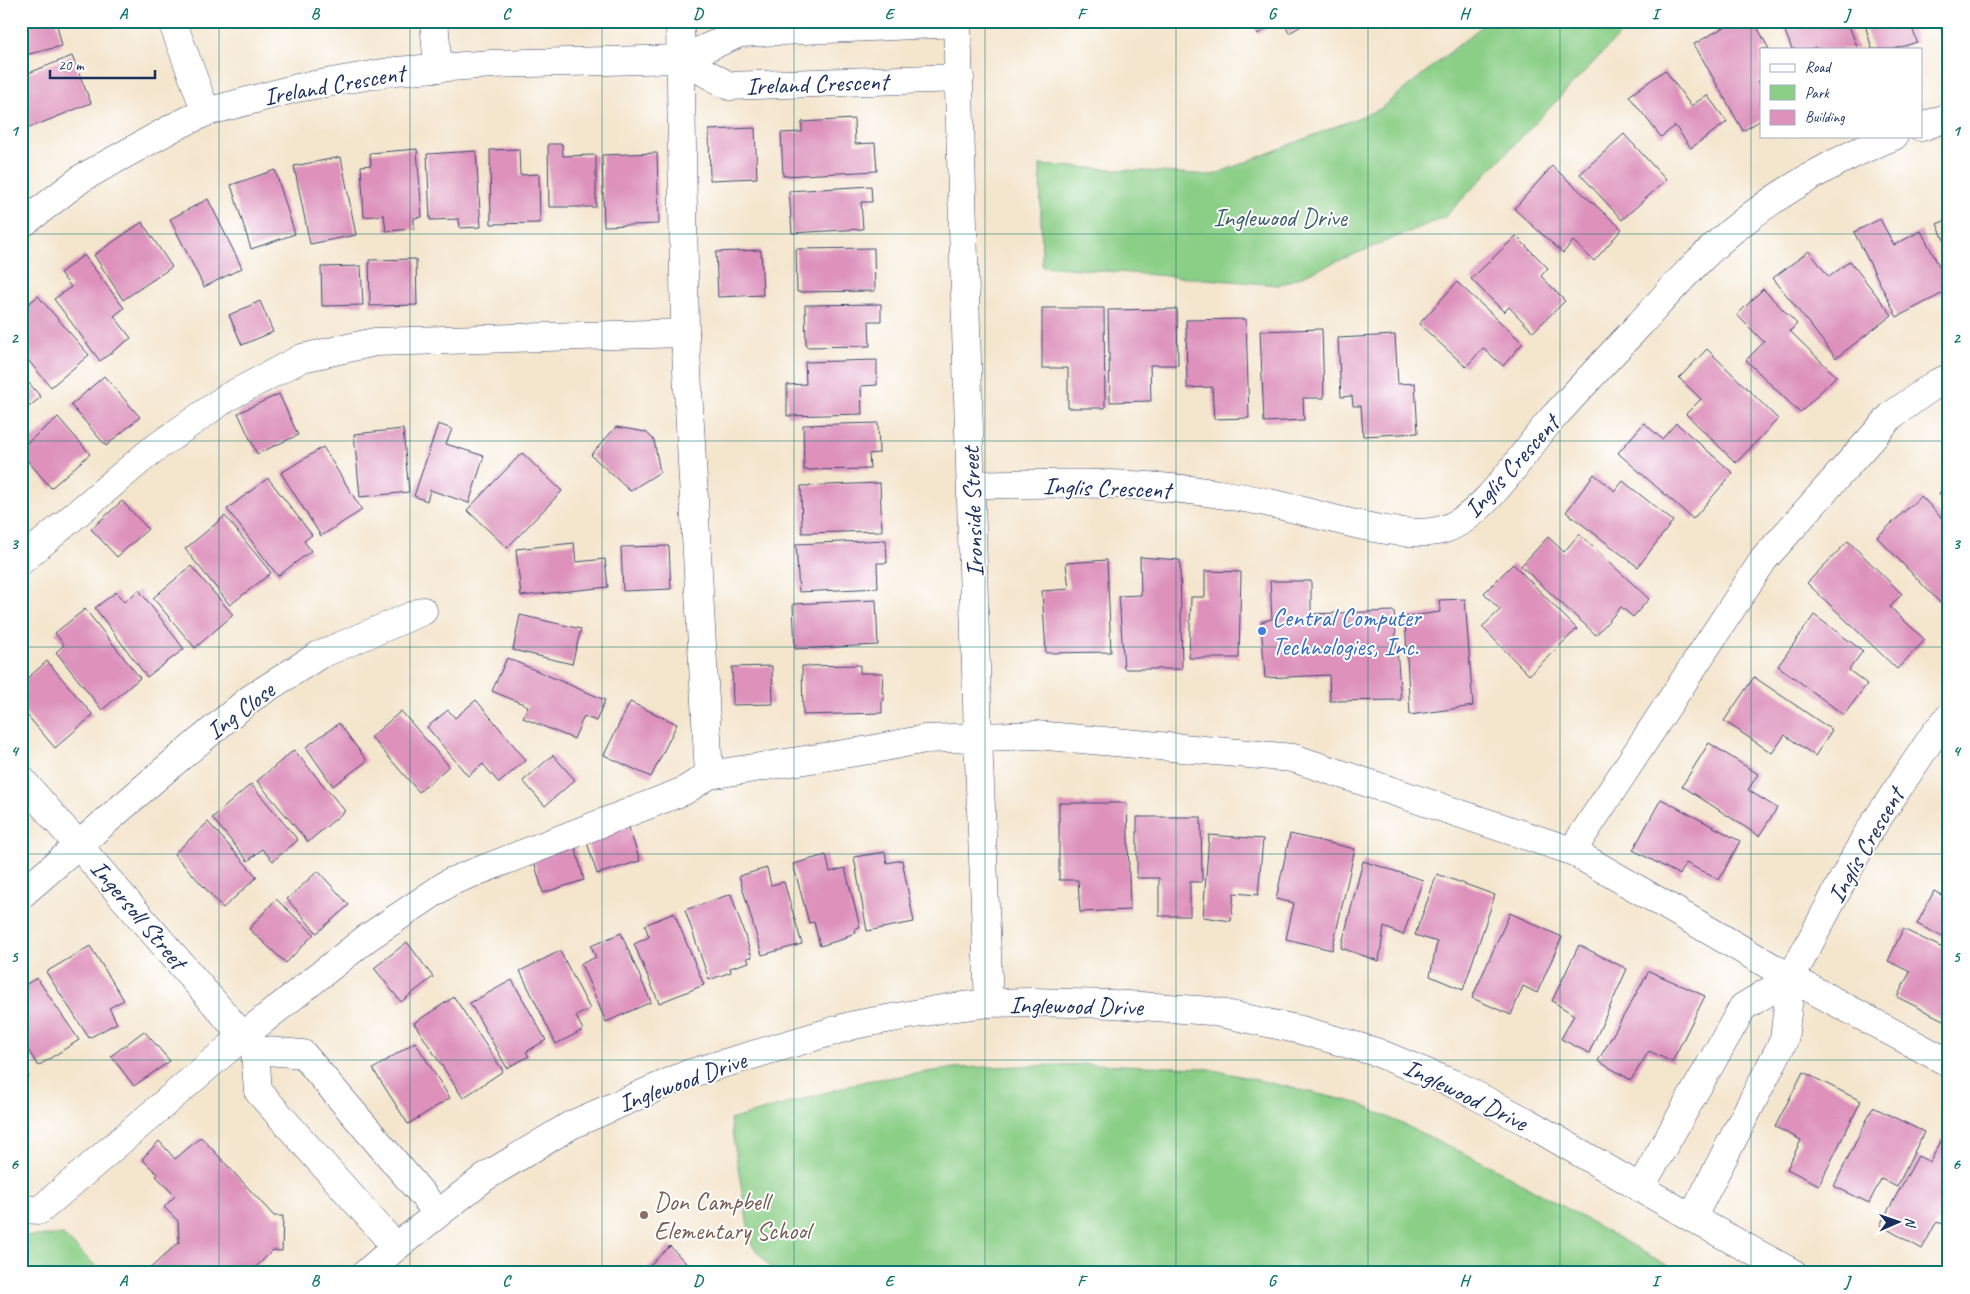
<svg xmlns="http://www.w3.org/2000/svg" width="1970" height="1294" viewBox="0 0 1970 1294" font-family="Caveat,sans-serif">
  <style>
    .green { fill: #8bcf87; stroke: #537f72 }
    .building { fill: #dd91bb }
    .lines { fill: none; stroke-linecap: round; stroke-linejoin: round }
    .minor-casing { stroke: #3c4a6f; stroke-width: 29 }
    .minor { stroke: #fff; stroke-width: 28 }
    .grid { fill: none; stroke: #0f766e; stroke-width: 1; stroke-opacity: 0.55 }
    .shop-dot { fill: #3f7fe0; stroke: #fff; stroke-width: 2 }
    .education-dot { fill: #8d6e63; stroke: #fff; stroke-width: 2 }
    .labels { text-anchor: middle; stroke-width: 4; stroke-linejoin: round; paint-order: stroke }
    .street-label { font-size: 25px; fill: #1b2f5e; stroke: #fff }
    .park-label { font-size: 25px; fill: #3d5f6a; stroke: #fff }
    .shop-label { font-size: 25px; fill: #366cbe; stroke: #fff; text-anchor: start }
    .education-label { font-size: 25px; fill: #785e54; stroke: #fff; text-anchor: start }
    .neatline { fill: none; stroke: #0f766e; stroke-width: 2 }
    .grid-label { font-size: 16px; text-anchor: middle; font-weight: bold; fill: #0f766e }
  </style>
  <rect width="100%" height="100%" fill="#fff"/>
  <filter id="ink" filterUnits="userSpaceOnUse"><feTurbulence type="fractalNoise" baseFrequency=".02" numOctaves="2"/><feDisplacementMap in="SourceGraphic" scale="10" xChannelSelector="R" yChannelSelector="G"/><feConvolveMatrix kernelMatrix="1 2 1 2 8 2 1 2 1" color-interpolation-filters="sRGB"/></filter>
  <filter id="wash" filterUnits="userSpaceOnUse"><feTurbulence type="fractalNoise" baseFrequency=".0096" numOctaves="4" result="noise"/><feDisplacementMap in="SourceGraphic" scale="20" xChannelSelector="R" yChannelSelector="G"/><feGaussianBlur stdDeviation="1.12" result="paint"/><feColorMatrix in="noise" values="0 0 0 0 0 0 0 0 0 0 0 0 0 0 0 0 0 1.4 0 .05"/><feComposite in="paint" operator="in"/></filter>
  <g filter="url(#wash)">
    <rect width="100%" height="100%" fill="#f4e5cd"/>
    <g class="green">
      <polygon points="1488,21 1633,21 1445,217 1280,285 1042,266 1040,165 1213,175 1380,109"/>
      <polygon points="1093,1064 1205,1068 1358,1103 1493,1167 1681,1273 775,1273 751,1244 730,1120 866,1081 954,1068"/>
      <polygon points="63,1235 103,1273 21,1273 21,1236"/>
    </g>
    <g id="blocks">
      <g class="building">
        <polygon points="21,21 56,21 62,46 21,56"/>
        <polygon points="1251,21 1279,21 1258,34"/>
        <polygon points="1283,21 1310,21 1289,33"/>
        <polygon points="1735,21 1754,21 1769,49 1761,49 1761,79 1758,81 1761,86 1761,120 1743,131 1694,44"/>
        <polygon points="1781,21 1847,21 1858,49 1816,49 1815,47 1811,49 1792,49"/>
        <polygon points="1864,21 1910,21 1917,42 1895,49 1872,49"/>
        <polygon points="1939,21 1949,21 1949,33 1943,35"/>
        <polygon points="72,56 91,103 29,128 21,109 21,76"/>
        <polygon points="1665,70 1691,106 1707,95 1727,122 1691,148 1675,126 1661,137 1629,96"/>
        <polygon points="854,119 855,144 875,143 877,171 783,176 781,133 802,132 802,122"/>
        <polygon points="755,128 757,178 710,180 709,130"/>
        <polygon points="1624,134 1666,180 1622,220 1580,174"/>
        <polygon points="548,144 562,144 563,156 596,155 596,207 549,207"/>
        <polygon points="417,149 422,217 414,218 414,229 386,231 384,215 364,217 361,166 371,165 370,153"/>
        <polygon points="519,149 520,175 539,174 540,223 491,224 490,150"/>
        <polygon points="476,151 481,227 460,228 459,219 430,220 427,154"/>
        <polygon points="657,153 659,224 604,226 602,155"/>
        <polygon points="341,157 356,235 310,244 294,166"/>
        <polygon points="1552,166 1622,229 1594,261 1573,241 1563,253 1514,209"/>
        <polygon points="275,170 295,234 251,249 231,185"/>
        <polygon points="871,186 872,202 861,202 863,229 792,233 789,191"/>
        <polygon points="208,199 242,268 204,287 170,219"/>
        <polygon points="1880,219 1894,245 1921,231 1949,285 1949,290 1897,317 1854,232"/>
        <polygon points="1949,219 1949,251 1937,224"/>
        <polygon points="142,222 172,267 123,300 94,255"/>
        <polygon points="1516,236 1548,268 1541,276 1565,301 1533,332 1509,307 1504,312 1471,279"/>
        <polygon points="874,248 875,291 797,292 796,249"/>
        <polygon points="761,250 763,295 718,297 716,252"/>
        <polygon points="1809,251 1829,277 1850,261 1892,315 1836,358 1773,278"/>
        <polygon points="84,255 124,308 114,316 131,338 100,361 54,299 71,287 60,273"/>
        <polygon points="416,259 417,305 370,306 369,260"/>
        <polygon points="361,266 363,305 322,306 321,267"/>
        <polygon points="1457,282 1523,343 1503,366 1483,348 1466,367 1419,324"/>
        <polygon points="1763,289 1797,324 1790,331 1836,376 1800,413 1746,360 1764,342 1737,315"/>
        <polygon points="38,296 89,355 51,387 21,352 21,310"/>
        <polygon points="260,301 273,332 242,345 229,315"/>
        <polygon points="881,304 881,321 869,321 870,346 806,347 805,305"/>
        <polygon points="1042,308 1104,308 1105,408 1068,408 1068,368 1042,368"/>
        <polygon points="1177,309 1178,365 1150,365 1151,401 1110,402 1108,310"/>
        <polygon points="1246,319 1249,418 1214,419 1212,387 1187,388 1186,320"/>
        <polygon points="1322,329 1324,398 1303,398 1304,420 1264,422 1260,331"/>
        <polygon points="1395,335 1398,384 1415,383 1418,433 1363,436 1361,406 1353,406 1352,396 1341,397 1338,338"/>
        <polygon points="1707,349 1778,419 1736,463 1686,414 1701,399 1679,378"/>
        <polygon points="877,360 877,385 861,386 862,414 787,416 787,385 806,384 805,362"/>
        <polygon points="21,374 41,397 21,413"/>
        <polygon points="104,376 140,417 106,446 71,405"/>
        <polygon points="279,394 298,435 257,454 238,413"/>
        <polygon points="58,417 90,454 51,488 21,453 21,448"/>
        <polygon points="878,423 879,453 869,454 870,469 804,470 803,425"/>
        <polygon points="1644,423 1662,439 1676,423 1733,473 1693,519 1618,453"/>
        <polygon points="438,424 452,429 446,444 484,456 469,503 430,490 427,501 414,496"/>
        <polygon points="616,427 646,432 654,440 660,472 630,491 591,455"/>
        <polygon points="403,429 409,492 360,497 354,434"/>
        <polygon points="323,447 362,510 321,536 281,473"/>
        <polygon points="522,453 562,491 507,548 467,510"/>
        <polygon points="1594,474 1615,491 1623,481 1673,521 1638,567 1566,512"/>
        <polygon points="268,478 312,535 304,541 311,551 278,576 227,509"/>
        <polygon points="880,483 882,531 802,533 801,486"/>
        <polygon points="1949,486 1949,505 1939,493"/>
        <polygon points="1921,496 1949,526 1949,605 1945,608 1877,537"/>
        <polygon points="122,501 148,529 117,557 91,529"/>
        <polygon points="225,516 271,573 230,605 185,549"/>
        <polygon points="1579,534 1649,599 1633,617 1621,607 1596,635 1521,566 1548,537 1564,552"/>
        <polygon points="886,540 887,563 877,563 878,588 799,592 796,544"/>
        <polygon points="1848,541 1902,594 1890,607 1925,640 1897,669 1807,583"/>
        <polygon points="574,543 576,562 605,559 608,587 521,596 516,549"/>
        <polygon points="669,546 671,589 623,591 621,547"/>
        <polygon points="1140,557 1180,560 1182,669 1124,669 1119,596 1141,595"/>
        <polygon points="1107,560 1111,652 1046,653 1042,591 1069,589 1066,563"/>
        <polygon points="1513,564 1577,629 1529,675 1482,627 1500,610 1484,593"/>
        <polygon points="191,566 233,615 195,648 153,598"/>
        <polygon points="1205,571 1241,572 1239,658 1189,658 1191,597 1205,597"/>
        <polygon points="1270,581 1311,581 1311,614 1394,611 1401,700 1330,701 1329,675 1265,678 1261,622 1272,619"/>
        <polygon points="139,590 184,649 147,677 95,608 116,592 124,602"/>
        <polygon points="1465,599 1473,706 1410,715 1405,617 1440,612 1439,600"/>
        <polygon points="876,600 878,645 795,649 793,604"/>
        <polygon points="85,609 140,678 102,710 56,652 64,645 55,633"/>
        <polygon points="520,615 581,629 572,664 513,650"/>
        <polygon points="1814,615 1863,651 1849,670 1867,684 1844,715 1778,666"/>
        <polygon points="507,658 605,700 596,721 584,716 574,739 523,718 528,706 492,691"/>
        <polygon points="47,661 93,715 55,748 21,708 21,684"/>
        <polygon points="860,665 860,673 883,673 882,693 884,693 884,700 882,700 882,713 803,715 802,666"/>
        <polygon points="772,666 773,704 733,705 732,667"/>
        <polygon points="1754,677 1832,730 1815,756 1785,735 1772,753 1724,721"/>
        <polygon points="476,700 526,760 499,783 483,764 468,776 427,727 448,710 455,718"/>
        <polygon points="630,702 677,724 651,777 604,755"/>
        <polygon points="401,711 449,766 419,792 371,737"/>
        <polygon points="339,723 367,761 333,786 306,747"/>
        <polygon points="1709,743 1758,774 1748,790 1777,808 1759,836 1682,786"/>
        <polygon points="294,750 345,811 308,842 257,781"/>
        <polygon points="553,755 575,780 545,806 523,781"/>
        <polygon points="251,784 298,840 273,861 262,849 248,861 212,818"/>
        <polygon points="1661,799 1740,841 1719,880 1686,863 1680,875 1633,850"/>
        <polygon points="1059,803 1127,803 1130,910 1080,912 1078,880 1059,880"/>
        <polygon points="1137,817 1201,817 1202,882 1190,882 1190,916 1159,916 1159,878 1137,878"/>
        <polygon points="626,819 640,861 597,874 584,833"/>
        <polygon points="208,822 257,877 223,908 174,854"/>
        <polygon points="1290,834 1355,849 1332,950 1286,939 1294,903 1276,899"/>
        <polygon points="1209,835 1263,839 1258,895 1234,893 1231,921 1203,917"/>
        <polygon points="573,839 584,880 543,893 532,854"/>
        <polygon points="885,852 887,863 902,860 914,922 867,931 854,857"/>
        <polygon points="826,855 830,872 845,868 860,927 855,928 856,933 846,936 847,938 820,946 814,922 809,923 793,864"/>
        <polygon points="1363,861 1423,880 1403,935 1384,927 1379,961 1341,948"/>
        <polygon points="767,868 771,885 784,882 802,944 762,955 739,876"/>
        <polygon points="318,871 349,905 317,933 287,899"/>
        <polygon points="1437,874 1495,895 1463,990 1430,976 1437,942 1415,935"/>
        <polygon points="1934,891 1949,899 1949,940 1917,924"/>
        <polygon points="731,894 752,957 747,958 749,962 730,968 731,972 709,980 685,910"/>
        <polygon points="276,899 314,934 286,963 249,929"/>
        <polygon points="674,913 704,985 659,1003 634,944 649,937 645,925"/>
        <polygon points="1510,913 1562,937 1537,993 1523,986 1511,1015 1472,998"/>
        <polygon points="1903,929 1949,951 1949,1023 1897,997 1910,972 1888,961"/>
        <polygon points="621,933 651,1002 606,1022 581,964 596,957 591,946"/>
        <polygon points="407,942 433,977 401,1002 374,968"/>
        <polygon points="1579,945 1627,969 1589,1053 1561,1039 1574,1015 1552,1001"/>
        <polygon points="90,946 124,1000 109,1008 117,1023 89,1038 46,972"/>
        <polygon points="560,951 590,1009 576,1016 583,1030 556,1044 520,971"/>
        <polygon points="1649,971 1705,996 1672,1062 1649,1051 1631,1080 1598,1061"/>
        <polygon points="37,978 79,1040 38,1066 21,1039 21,987"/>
        <polygon points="512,980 546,1040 526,1052 529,1056 507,1068 470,1003"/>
        <polygon points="454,997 503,1071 463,1098 414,1023"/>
        <polygon points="144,1031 170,1061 134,1086 111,1056"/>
        <polygon points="415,1042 450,1098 408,1124 373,1069"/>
        <polygon points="21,1061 29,1077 21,1081"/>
        <polygon points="1803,1072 1861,1101 1819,1185 1787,1169 1801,1140 1775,1127"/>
        <polygon points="1873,1107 1924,1132 1897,1187 1881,1179 1869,1203 1834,1186"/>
        <polygon points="201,1137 274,1216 283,1216 282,1251 273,1250 250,1273 145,1273 179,1242 178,1221 164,1207 175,1196 156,1176 158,1175 142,1159 159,1141 175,1159"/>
        <polygon points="1942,1139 1949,1142 1949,1227 1937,1221 1922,1249 1880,1225 1918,1156 1930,1162"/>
        <polygon points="670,1246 695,1273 642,1273"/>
      </g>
    </g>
  </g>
  <g filter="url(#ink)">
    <use href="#blocks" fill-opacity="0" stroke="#3c4a6f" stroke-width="1"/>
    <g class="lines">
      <g class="minor-casing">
        <g id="minor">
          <polyline points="172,21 206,112"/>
          <polyline points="434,21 438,68"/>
          <polyline points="680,21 685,333 709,775"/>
          <polyline points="957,21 978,737 989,1003"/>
          <polyline points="681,59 729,86 960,78"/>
          <polyline points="1921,127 1949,117"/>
          <polyline points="21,225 82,178 174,127 206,112 297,88 395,71 492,64 681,59 740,33 958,23"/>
          <path d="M 971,485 C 1047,483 1123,481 1199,491 C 1224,495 1250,498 1274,504 C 1318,513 1403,543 1445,529 C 1486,515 1522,453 1550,421 C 1579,389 1609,357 1639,325 C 1672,289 1704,252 1743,222 C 1789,186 1840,158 1894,136"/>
          <polyline points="21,561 151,451 226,398 302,358 375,342 685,333"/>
          <polyline points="21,779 255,1050 258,1091 396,1247"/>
          <polyline points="1572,851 1791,978 1949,1063"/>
          <polyline points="21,895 166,769 250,699 319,655 423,611"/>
          <polyline points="255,1050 303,1054 438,1213"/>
          <polyline points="1640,1188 1743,1007 1791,978"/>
          <polyline points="21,1209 40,1210 243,1036 367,938 450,882 684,791 709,775 869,750 925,739 1036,735 1293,758 1572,851 1764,559 1892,415 1937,383 1949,378"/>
          <polyline points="1692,1218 1784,1040 1791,978 1866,836 1935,733 1949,717"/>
          <polyline points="366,1273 396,1247 485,1177 571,1125 688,1074 854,1025 947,1008 989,1003 1031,1002 1113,1004 1211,1011 1301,1030 1376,1052 1456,1085 1527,1122 1692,1218 1793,1273"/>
        </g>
      </g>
      <use href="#minor" class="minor"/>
    </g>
  </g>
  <path class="grid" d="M 219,21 L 219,1273M 410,21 L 410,1273M 602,21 L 602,1273M 794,21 L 794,1273M 985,21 L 985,1273M 1176,21 L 1176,1273M 1368,21 L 1368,1273M 1560,21 L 1560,1273M 1751,21 L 1751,1273M 21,234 L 1949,234M 21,441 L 1949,441M 21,647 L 1949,647M 21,854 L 1949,854M 21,1060 L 1949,1060"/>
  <circle class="shop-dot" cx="1262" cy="631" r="5"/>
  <circle class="education-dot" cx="644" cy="1215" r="5"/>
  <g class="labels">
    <g class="street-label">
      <text transform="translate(817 83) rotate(-2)" y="9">Ireland Crescent</text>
      <text transform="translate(334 84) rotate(-10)" y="9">Ireland Crescent</text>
      <text transform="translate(1511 466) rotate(-48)" y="9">Inglis Crescent</text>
      <text transform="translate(1107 487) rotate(2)" y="9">Inglis Crescent</text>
      <text transform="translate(972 512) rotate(-92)" y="9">Ironside Street</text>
      <text transform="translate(240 710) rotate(-37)" y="9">Ing Close</text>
      <text transform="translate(1865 845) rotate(-60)" y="9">Inglis Crescent</text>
      <text transform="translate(139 914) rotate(50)" y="9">Ingersoll Street</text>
      <text transform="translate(1076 1005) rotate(1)" y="9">Inglewood Drive</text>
      <text transform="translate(682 1081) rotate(-20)" y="9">Inglewood Drive</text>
      <text transform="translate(1466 1094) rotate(26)" y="9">Inglewood Drive</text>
    </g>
    <g class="park-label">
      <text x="1280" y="226">Inglewood Drive</text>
    </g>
    <g class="shop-label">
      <text x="1272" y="626">Central Computer<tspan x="1272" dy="29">Technologies, Inc.</tspan></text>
    </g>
    <g class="education-label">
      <text x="654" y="1210">Don Campbell<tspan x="654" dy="29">Elementary School</tspan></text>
    </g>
  </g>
  <rect width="1970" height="1294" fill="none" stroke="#fff" stroke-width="55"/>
  <rect x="1760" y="48" width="162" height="90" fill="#ffffff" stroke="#a4acbf"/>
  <rect x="1770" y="64" width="25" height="8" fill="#ffffff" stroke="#a4acbf"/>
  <text x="1805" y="72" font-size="15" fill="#1b2f5e">Road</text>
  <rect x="1770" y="85" width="25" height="15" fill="#8bcf87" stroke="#a4acbf"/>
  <text x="1805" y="98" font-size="15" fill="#1b2f5e">Park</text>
  <rect x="1770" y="110" width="25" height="15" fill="#dd91bb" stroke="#a4acbf"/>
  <text x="1805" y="122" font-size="15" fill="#1b2f5e">Building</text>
  <g transform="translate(1898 1222) rotate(88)" stroke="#ffffff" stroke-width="4" paint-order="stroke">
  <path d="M0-4L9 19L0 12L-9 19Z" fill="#1b2f5e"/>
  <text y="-8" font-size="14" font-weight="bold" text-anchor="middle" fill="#1b2f5e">N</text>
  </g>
  <path d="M50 70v8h105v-8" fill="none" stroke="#1b2f5e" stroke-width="2.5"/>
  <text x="58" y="70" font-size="15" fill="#1b2f5e" stroke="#ffffff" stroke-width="4" paint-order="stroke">20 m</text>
  <rect x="28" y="28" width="1914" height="1238" class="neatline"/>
  <g class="grid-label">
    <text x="123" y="19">A</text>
    <text x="315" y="19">B</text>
    <text x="506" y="19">C</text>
    <text x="698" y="19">D</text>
    <text x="889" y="19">E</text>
    <text x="1081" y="19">F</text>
    <text x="1272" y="19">G</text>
    <text x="1464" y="19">H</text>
    <text x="1655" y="19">I</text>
    <text x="1847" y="19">J</text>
    <text x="14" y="136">1</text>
    <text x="1956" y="136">1</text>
    <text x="14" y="343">2</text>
    <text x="1956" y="343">2</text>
    <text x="14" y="549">3</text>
    <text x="1956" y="549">3</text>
    <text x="14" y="756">4</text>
    <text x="1956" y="756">4</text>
    <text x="14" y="962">5</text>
    <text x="1956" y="962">5</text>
    <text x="14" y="1169">6</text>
    <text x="1956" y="1169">6</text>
    <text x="123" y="1286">A</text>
    <text x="315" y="1286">B</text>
    <text x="506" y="1286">C</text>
    <text x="698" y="1286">D</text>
    <text x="889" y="1286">E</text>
    <text x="1081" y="1286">F</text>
    <text x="1272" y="1286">G</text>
    <text x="1464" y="1286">H</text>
    <text x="1655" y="1286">I</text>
    <text x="1847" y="1286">J</text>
  </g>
</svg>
